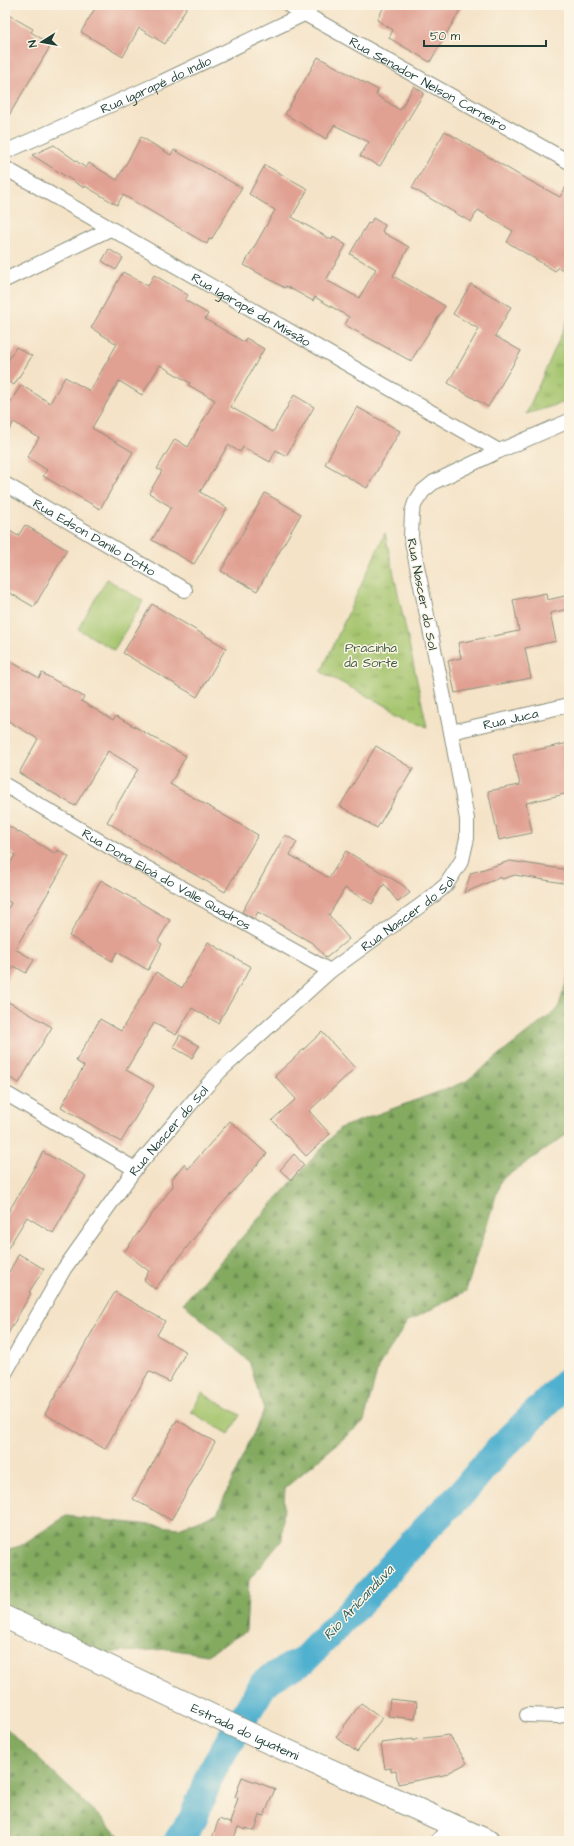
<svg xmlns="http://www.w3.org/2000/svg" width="574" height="1846" viewBox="0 0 574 1846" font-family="'Architects Daughter',sans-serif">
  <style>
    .grass { fill: #a5c56e; stroke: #628151 }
    .forest { fill: url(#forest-firs); stroke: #52744a }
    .park { fill: url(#park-tufts); stroke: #628151 }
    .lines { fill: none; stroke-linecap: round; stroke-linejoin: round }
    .river { stroke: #50b0cf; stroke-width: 29 }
    .building { fill: #e0a092 }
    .street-casing { stroke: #8a907e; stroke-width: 16 }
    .primary-casing { stroke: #8a907e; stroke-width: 24 }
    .street { stroke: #fff; stroke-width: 14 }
    .primary { stroke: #fff; stroke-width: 22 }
    .labels { text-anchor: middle; stroke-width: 3; stroke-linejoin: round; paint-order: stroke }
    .street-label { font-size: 13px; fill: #1f3d34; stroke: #fcf5e5 }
    .park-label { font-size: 13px; fill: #405f42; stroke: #fcf5e5 }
    .water-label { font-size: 14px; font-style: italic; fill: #2e6062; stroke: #fcf5e5 }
  </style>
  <defs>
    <pattern id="forest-firs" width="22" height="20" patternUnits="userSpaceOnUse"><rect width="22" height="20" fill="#84aa61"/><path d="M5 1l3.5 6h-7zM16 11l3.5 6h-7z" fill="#6b8c51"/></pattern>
    <pattern id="park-tufts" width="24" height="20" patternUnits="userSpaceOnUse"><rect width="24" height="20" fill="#a5c56e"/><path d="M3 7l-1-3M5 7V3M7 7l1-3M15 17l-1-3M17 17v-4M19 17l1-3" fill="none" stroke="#86a15b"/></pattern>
  </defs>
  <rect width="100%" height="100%" fill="#fcf5e5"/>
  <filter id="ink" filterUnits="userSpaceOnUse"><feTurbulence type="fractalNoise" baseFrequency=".025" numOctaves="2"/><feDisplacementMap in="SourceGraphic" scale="8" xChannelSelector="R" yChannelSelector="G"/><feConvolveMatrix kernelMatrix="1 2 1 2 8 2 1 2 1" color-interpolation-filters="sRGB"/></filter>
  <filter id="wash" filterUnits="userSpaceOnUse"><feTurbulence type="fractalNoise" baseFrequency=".012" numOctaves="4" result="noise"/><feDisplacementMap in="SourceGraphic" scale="16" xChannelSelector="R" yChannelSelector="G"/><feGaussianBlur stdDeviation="0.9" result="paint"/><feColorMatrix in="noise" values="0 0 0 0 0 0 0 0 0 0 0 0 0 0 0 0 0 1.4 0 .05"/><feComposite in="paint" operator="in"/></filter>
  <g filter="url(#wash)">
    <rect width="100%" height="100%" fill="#f4e3c7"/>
    <g class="grass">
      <polygon points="107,579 143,601 114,650 78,629"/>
      <polygon points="202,1393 240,1415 229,1434 191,1412"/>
    </g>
    <g class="forest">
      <polygon points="569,973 569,1133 501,1180 466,1291 407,1322 378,1368 364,1421 285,1488 282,1540 249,1580 246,1631 207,1655 169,1649 104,1653 5,1608 5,1550 20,1546 66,1516 179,1528 217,1513 264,1410 249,1361 183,1303 340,1128 465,1082 558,1009"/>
      <polygon points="5,1727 125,1841 5,1841"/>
    </g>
    <g class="park">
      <polygon points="569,317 569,401 526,414"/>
      <polygon points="385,533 427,727 321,672"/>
    </g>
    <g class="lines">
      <polyline class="river" points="178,1841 193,1819 211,1772 263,1685 271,1678 305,1659 363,1599 427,1527 461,1494 493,1456 569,1380"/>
    </g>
    <g id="blocks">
      <g class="building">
        <polygon points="97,5 188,5 165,44 139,28 123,57 81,32"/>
        <polygon points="385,5 463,5 430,62 389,38 393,30 377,20"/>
        <polygon points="5,13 33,29 31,32 51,45 5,122"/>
        <polygon points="318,57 378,90 376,95 400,110 414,86 424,93 380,166 360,156 369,142 334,125 326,139 285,114"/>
        <polygon points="445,131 519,175 560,197 569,182 569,273 558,267 555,271 507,242 513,231 478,210 471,222 412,188"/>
        <polygon points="141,137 171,155 174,150 242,188 211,240 209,239 207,244 123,195 117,205 85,186 84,188 32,155 54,145 86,168 89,163 117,180"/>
        <polygon points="265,165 308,189 292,217 332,240 333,237 346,245 326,280 359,298 376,269 350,254 368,223 370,224 373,218 385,225 382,231 384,233 409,247 393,276 445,306 411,361 345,325 349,317 315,297 313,301 286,286 285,288 244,265 275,210 249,194"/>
        <polygon points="109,249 123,258 116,270 102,261"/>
        <polygon points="123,272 148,286 154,275 188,295 185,300 208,314 205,319 244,342 246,338 264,349 231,407 273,432 294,395 314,407 286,456 276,450 270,462 243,447 240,452 228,445 200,492 227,508 194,564 152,540 171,507 149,493 162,471 157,469 175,439 188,447 215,400 188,385 190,383 160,365 142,395 119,381 92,428 133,452 100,509 43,476 47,470 27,457 39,438 14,422 5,437 5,411 21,385 50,403 65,377 90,391 117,344 91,328"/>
        <polygon points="471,284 511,307 495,336 521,351 488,407 448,383 479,329 453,314"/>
        <polygon points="16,347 32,356 14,385 5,380 5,366"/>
        <polygon points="357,407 400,431 367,488 325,464"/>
        <polygon points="265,493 301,514 257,591 221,571"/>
        <polygon points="25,525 67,550 34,607 5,590 5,528 18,536"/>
        <polygon points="546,593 547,600 569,595 569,609 550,613 556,641 525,648 531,678 455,693 448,661 461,658 458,643 519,631 513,600"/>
        <polygon points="152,604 226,648 197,697 123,653"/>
        <polygon points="10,661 39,678 42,673 84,697 81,701 113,720 116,716 186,756 170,784 258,835 225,892 121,832 122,831 107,822 138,769 108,751 75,806 19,773 38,739 5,719 5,670"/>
        <polygon points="569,743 569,793 526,803 532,833 499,840 488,791 520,785 513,755"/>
        <polygon points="376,746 413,769 377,828 340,806"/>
        <polygon points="5,824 56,854 58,850 69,857 15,949 34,960 26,973 14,966 5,982 5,914 11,903 5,899 5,872 15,855 5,849"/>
        <polygon points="285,835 297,842 290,855 329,878 346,851 404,886 410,893 398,902 384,884 372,904 345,888 329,915 349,939 326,958 314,944 258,912 254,919 242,912"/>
        <polygon points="510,861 569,870 569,884 515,875 502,879 501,877 464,893 471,873"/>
        <polygon points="101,880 170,920 158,941 162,944 148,970 117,952 112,961 69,936"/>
        <polygon points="208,942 251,967 218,1023 192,1008 176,1035 154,1023 126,1070 154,1086 121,1142 61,1107 84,1066 76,1061 100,1019 121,1031 156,972 182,988"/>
        <polygon points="5,1000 52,1027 19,1083 5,1075"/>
        <polygon points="322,1032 355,1068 309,1111 330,1134 306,1156 272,1120 296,1099 275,1076"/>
        <polygon points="180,1035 199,1046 192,1058 173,1047"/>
        <polygon points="230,1121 267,1154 211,1216 155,1289 144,1280 149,1271 124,1252 173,1186 172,1179 184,1164 188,1169"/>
        <polygon points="43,1152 86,1176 53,1233 27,1217 5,1253 5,1218"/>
        <polygon points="294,1154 304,1165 291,1180 280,1170"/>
        <polygon points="19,1254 44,1269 29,1292 31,1293 5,1339 5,1271 9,1272"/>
        <polygon points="115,1292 165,1321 157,1335 186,1352 169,1382 149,1371 105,1449 45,1414"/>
        <polygon points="177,1420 215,1442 171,1520 133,1499"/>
        <polygon points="390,1699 417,1702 415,1719 388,1716"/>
        <polygon points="361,1703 382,1718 357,1752 336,1737"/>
        <polygon points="449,1735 467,1763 444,1775 398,1784 396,1771 391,1772 391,1768 385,1769 381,1743 413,1739 413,1741 417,1739"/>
        <polygon points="242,1777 275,1789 264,1816 260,1815 255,1831 246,1828 246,1830 238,1827 233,1841 211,1841 219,1819 232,1824 230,1823 238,1798 235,1797"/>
      </g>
    </g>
  </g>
  <g filter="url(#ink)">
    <use href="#blocks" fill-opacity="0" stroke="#8a907e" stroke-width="1"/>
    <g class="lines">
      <g class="street-casing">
        <g id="street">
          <path id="s1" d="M 289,5 L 569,162"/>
          <path id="s2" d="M 5,152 L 162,82 L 304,14"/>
          <path id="s3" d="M 5,168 L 499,451"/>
          <polyline points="5,280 110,229"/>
          <path id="s4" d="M 5,484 L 185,590"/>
          <path id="s5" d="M 451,732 L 569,705"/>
          <path id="s6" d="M 5,785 L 113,849 L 330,971"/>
          <polyline points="5,1093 135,1169"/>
          <path id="s7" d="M 5,1373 L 64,1269 L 135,1169 L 195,1099 L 220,1071 L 330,971 L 428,900 L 446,885 L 462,860 L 467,838 L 467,819 L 451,732 L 411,537 L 412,512 L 415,503 L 423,491 L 434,482 L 499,451 L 569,421"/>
          <polyline points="527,1715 557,1716 569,1714"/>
          <polyline points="437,1841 455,1826"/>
        </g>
      </g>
      <g class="primary-casing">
        <g id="primary">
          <path id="s8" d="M 5,1617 L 259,1738 L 488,1841"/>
        </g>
      </g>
      <use href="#street" class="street"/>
      <use href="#primary" class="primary"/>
    </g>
  </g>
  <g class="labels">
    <g class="street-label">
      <text dy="5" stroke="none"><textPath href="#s1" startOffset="160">Rua Senador Nelson Carneiro</textPath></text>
      <text dy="5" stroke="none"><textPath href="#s2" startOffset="165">Rua Igarapé do Indio</textPath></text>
      <text dy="5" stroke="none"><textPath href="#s3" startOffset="284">Rua Igarapé da Missão</textPath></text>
      <text dy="5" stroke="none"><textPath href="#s4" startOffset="104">Rua Edson Danilo Dotto</textPath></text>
      <text transform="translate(423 594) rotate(79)" y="5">Rua Nascer do Sol</text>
      <text dy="5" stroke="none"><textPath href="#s5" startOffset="61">Rua Juca</textPath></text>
      <text dy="5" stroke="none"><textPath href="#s6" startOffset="187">Rua Dona Eloá do Valle Quadros</textPath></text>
      <text dy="5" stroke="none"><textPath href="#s7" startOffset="617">Rua Nascer do Sol</textPath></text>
      <text dy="5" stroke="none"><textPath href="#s7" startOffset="293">Rua Nascer do Sol</textPath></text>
      <text dy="5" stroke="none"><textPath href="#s8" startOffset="266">Estrada do Iguatemi</textPath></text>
    </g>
    <g class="park-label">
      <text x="371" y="652">Pracinha<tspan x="371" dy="15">da Sorte</tspan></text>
    </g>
    <g class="water-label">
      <text transform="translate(358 1602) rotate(-47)" y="5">Rio Aricanduva</text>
    </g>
  </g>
  <rect width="574" height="1846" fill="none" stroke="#fcf5e5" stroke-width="20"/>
  <g transform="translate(42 42) rotate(259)" stroke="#fcf5e5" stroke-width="3" paint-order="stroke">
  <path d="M0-3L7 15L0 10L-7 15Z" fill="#1f3d34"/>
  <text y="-6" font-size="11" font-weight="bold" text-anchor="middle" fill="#1f3d34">N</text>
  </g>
  <path d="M424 40v6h122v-6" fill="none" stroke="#1f3d34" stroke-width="2"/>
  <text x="430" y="40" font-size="12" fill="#1f3d34" stroke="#fcf5e5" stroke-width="3" paint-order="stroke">50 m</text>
</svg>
